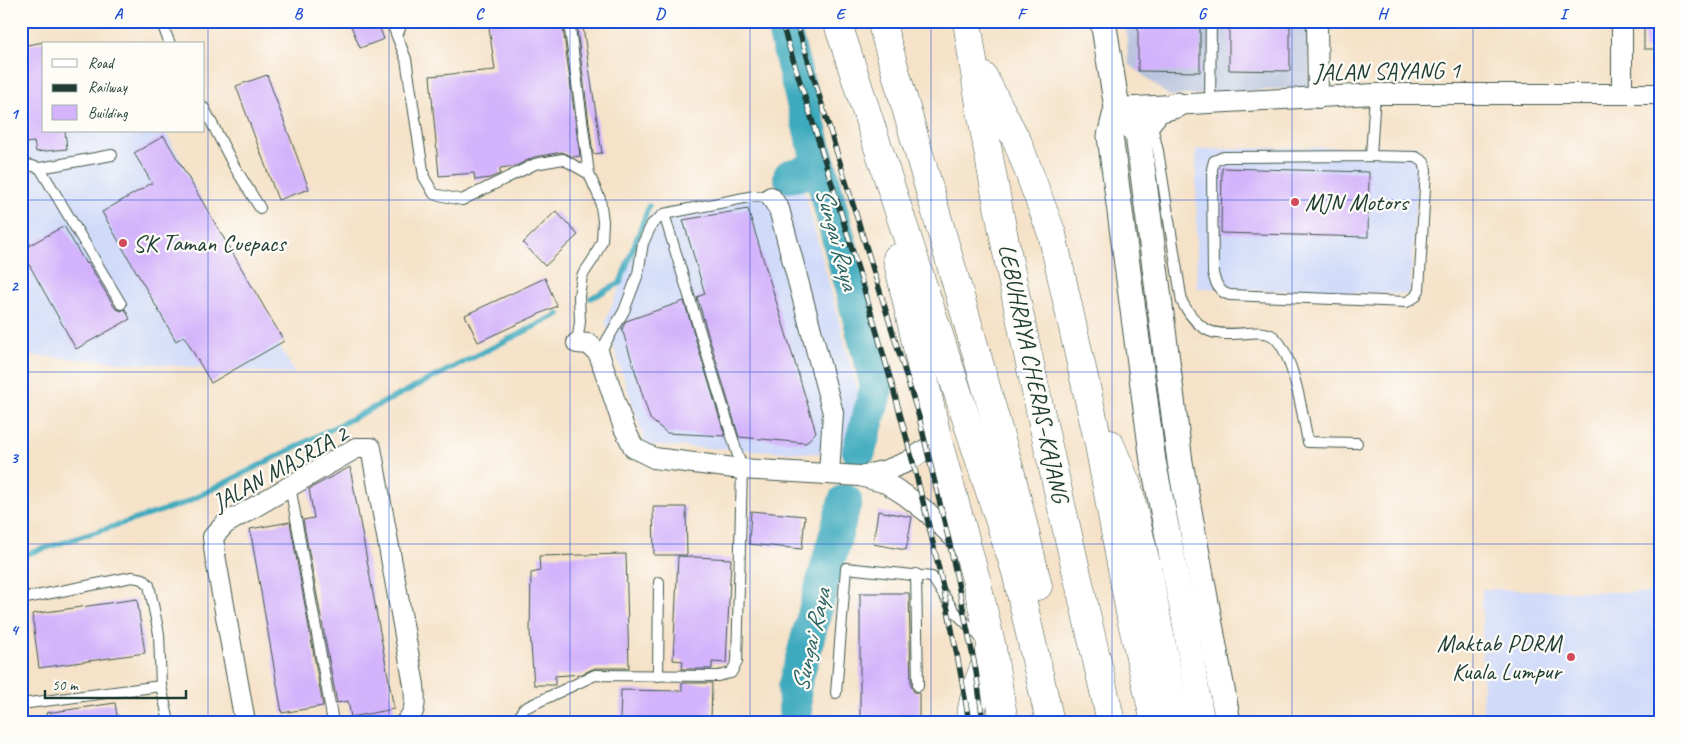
<svg xmlns="http://www.w3.org/2000/svg" width="1681" height="743" viewBox="0 0 1681 743" font-family="Caveat,sans-serif">
  <style>
    .built { fill: #d0daf9 }
    .industrial { fill: #bac4de }
    .lines { fill: none; stroke-linecap: round; stroke-linejoin: round }
    .stream { stroke: #3eaabe; stroke-width: 5.5 }
    .river { stroke: #3eaabe; stroke-width: 34 }
    .building { fill: #d3b3fb }
    .service-casing { stroke: #3f564a; stroke-width: 12 }
    .minor-casing { stroke: #3f564a; stroke-width: 22 }
    .tertiary-casing { stroke: #3f564a; stroke-width: 27 }
    .motorway-casing { stroke: #3f564a; stroke-width: 29 }
    .service { stroke: #fff; stroke-width: 10 }
    .minor { stroke: #fff; stroke-width: 20 }
    .tertiary { stroke: #fff; stroke-width: 25 }
    .motorway { stroke: #fff; stroke-width: 28 }
    .rail-casing { stroke: #1f3d34; stroke-width: 5.5 }
    .rail { stroke: #fdfcf7; stroke-width: 4; stroke-dasharray: 11; stroke-linecap: butt }
    .grid { fill: none; stroke: #1d4ed8; stroke-width: 1; stroke-opacity: 0.55 }
    .poi-dot { fill: #d1495b; stroke: #fdfcf7; stroke-width: 2 }
    .labels { text-anchor: middle; stroke-width: 4.5; stroke-linejoin: round; paint-order: stroke }
    .street-label { font-size: 24px; fill: #1f3d34; stroke: #fdfcf7 }
    .poi-label { font-size: 24px; fill: #1f3d34; stroke: #fdfcf7; text-anchor: start }
    .water-label { font-size: 25px; font-style: italic; fill: #2a6364; stroke: #fdfcf7 }
    .neatline { fill: none; stroke: #1d4ed8; stroke-width: 2 }
    .grid-label { font-size: 16px; text-anchor: middle; font-weight: bold; fill: #1d4ed8 }
  </style>
  <rect width="100%" height="100%" fill="#fdfcf7"/>
  <filter id="ink" filterUnits="userSpaceOnUse"><feTurbulence type="fractalNoise" baseFrequency=".02" numOctaves="2"/><feDisplacementMap in="SourceGraphic" scale="10" xChannelSelector="R" yChannelSelector="G"/><feConvolveMatrix kernelMatrix="1 2 1 2 8 2 1 2 1" color-interpolation-filters="sRGB"/></filter>
  <filter id="wash" filterUnits="userSpaceOnUse"><feTurbulence type="fractalNoise" baseFrequency=".0096" numOctaves="4" result="noise"/><feDisplacementMap in="SourceGraphic" scale="20" xChannelSelector="R" yChannelSelector="G"/><feGaussianBlur stdDeviation="1.12" result="paint"/><feColorMatrix in="noise" values="0 0 0 0 0 0 0 0 0 0 0 0 0 0 0 0 0 1.4 0 .05"/><feComposite in="paint" operator="in"/></filter>
  <g filter="url(#wash)">
    <rect width="100%" height="100%" fill="#f5e2c8"/>
    <g class="built">
      <polygon points="21,107 44,131 165,131 295,374 21,355"/>
      <polygon points="1419,146 1410,294 1197,288 1196,149"/>
      <polygon points="803,186 860,400 848,455 646,445 605,321 653,212"/>
      <polygon points="1482,589 1660,593 1660,722 1483,722"/>
    </g>
    <polygon class="industrial" points="1126,21 1309,21 1309,87 1169,96 1128,63"/>
    <g class="lines">
      <g class="stream">
        <polyline points="591,298 620,283 649,206"/>
        <polyline points="21,556 183,504 559,314"/>
      </g>
      <g class="river">
        <polyline points="783,26 877,386 859,451"/>
        <polyline points="790,176 820,169"/>
        <polyline points="796,722 794,688 845,501"/>
      </g>
    </g>
    <g id="blocks">
      <g class="building">
        <polygon points="349,21 377,21 384,39 360,48"/>
        <polygon points="488,21 562,21 580,156 574,157 562,152 534,157 516,166 500,168 500,174 490,178 475,180 474,173 439,176 430,76 495,70"/>
        <polygon points="576,21 582,21 602,153 593,154"/>
        <polygon points="1138,21 1200,21 1200,72 1138,71"/>
        <polygon points="1229,21 1290,21 1290,71 1229,70"/>
        <rect x="1644" y="21" width="16" height="28"/>
        <polygon points="44,42 44,131 65,131 67,149 36,152 34,142 24,143 21,115 21,46"/>
        <polygon points="267,75 309,189 278,200 236,86"/>
        <polygon points="164,136 284,341 211,383 184,336 176,341 102,212 152,183 134,153"/>
        <polygon points="1222,168 1369,172 1368,237 1221,233"/>
        <polygon points="748,209 816,432 806,443 739,437 697,297 705,294 683,220"/>
        <polygon points="556,211 578,235 545,266 523,243"/>
        <polygon points="64,226 86,264 88,263 115,308 121,311 125,309 130,319 76,349 21,250"/>
        <polygon points="545,278 557,306 478,342 465,315"/>
        <polygon points="684,301 725,436 667,433 650,419 622,329 626,321"/>
        <polygon points="350,467 394,709 351,717 348,701 337,703 303,520 314,518 309,489"/>
        <polygon points="653,507 686,507 687,555 654,555"/>
        <polygon points="751,511 805,516 802,549 749,544"/>
        <polygon points="878,511 912,517 906,550 873,544"/>
        <polygon points="290,522 323,706 282,713 250,529"/>
        <polygon points="626,554 629,668 595,668 582,674 555,676 555,685 534,685 530,632 531,573 540,571 539,556"/>
        <polygon points="678,556 731,559 726,663 712,662 712,669 682,669 683,661 673,660"/>
        <polygon points="860,593 909,593 911,686 914,692 919,693 919,722 860,722"/>
        <polygon points="137,599 145,653 39,668 32,614"/>
        <polygon points="682,683 712,683 711,722 620,720 621,690 682,691"/>
        <polygon points="115,703 118,722 47,722 46,713"/>
      </g>
    </g>
  </g>
  <g filter="url(#ink)">
    <use href="#blocks" fill-opacity="0" stroke="#3f564a" stroke-width="1"/>
    <g class="lines">
      <g class="service-casing">
        <g id="service">
          <polyline points="161,21 170,44"/>
          <polyline points="391,21 406,59 424,177 434,194 462,200 535,164 563,159 589,174 600,199 603,221 602,241 594,258 582,276 579,296 580,322 577,343"/>
          <polyline points="569,21 589,174"/>
          <polyline points="397,36 403,21"/>
          <polyline points="1210,103 1211,21"/>
          <polyline points="204,108 234,166 260,208"/>
          <path d="M 1151,122 L 1158,151 L 1182,302 C 1201,334 1212,336 1248,333 C 1254,332 1265,332 1271,335 C 1293,347 1303,418 1308,442 L 1357,443"/>
          <path d="M 1371,156 L 1223,157 L 1214,161 L 1212,169 L 1213,273 C 1215,282 1219,293 1230,295 L 1407,302 L 1415,297 L 1419,290 L 1426,170 L 1424,162 L 1416,157 L 1371,156 L 1375,94"/>
          <polyline points="21,163 40,168 112,155"/>
          <polyline points="40,168 121,304"/>
          <polyline points="599,354 624,311 638,274 643,243 652,224 664,214 754,196 771,197"/>
          <polyline points="290,486 333,722"/>
          <polyline points="916,574 918,686"/>
          <polyline points="21,599 132,577 143,579 149,585 159,634 161,686 169,722"/>
          <polyline points="658,676 659,582"/>
          <polyline points="836,693 846,568 932,577 954,611 983,640"/>
          <polyline points="21,704 161,686"/>
          <polyline points="517,722 523,709 595,675 718,676 731,673 737,662 742,469 664,214"/>
        </g>
      </g>
      <g class="minor-casing">
        <g id="minor">
          <polyline points="1317,21 1318,98"/>
          <polyline points="1622,94 1622,21"/>
          <polyline points="1117,108 1375,94 1660,94"/>
          <polyline points="771,197 779,209 833,413 829,473"/>
          <polyline points="577,343 589,344 599,354 624,428 634,448 654,458 742,469 860,476 886,483 905,495 927,512 969,552"/>
          <polyline points="861,476 887,470 907,462 938,441"/>
          <path d="M 245,722 L 215,555 L 213,537 L 225,524 L 356,448 L 371,448 L 414,685 C 415,699 417,711 406,722"/>
        </g>
      </g>
      <g class="tertiary-casing">
        <g id="tertiary">
          <polyline points="1103,21 1117,108 1110,136 1153,461 1184,617 1202,722"/>
          <polyline points="1117,108 1138,135 1180,462 1228,722"/>
          <polyline points="1138,135 1158,110 1177,105"/>
        </g>
      </g>
      <g class="motorway-casing">
        <g id="motorway">
          <polyline points="837,21 1016,572 1050,722"/>
          <polyline points="881,21 1011,474 1038,586"/>
          <path d="M 967,21 C 1001,257 1058,490 1111,722"/>
          <polyline points="983,76 1018,143 1052,234 1099,445 1131,618 1155,722"/>
          <polyline points="897,258 938,441 976,579 992,648 1004,722"/>
          <polyline points="1110,444 1128,487 1149,576 1176,722"/>
          <polyline points="969,722 977,686 991,649"/>
        </g>
      </g>
      <use href="#service" class="service"/>
      <use href="#minor" class="minor"/>
      <use href="#tertiary" class="tertiary"/>
      <use href="#motorway" class="motorway"/>
      <g class="rail-casing">
        <g id="rail">
          <path d="M 781,21 C 853,252 930,483 969,722"/>
          <polyline points="796,21 919,417 950,545 976,671 983,722"/>
        </g>
      </g>
      <use href="#rail" class="rail"/>
    </g>
  </g>
  <path class="grid" d="M 208,21 L 208,722M 389,21 L 389,722M 570,21 L 570,722M 750,21 L 750,722M 931,21 L 931,722M 1112,21 L 1112,722M 1292,21 L 1292,722M 1473,21 L 1473,722M 21,200 L 1660,200M 21,372 L 1660,372M 21,544 L 1660,544"/>
  <g class="poi-dot">
    <circle cx="1295" cy="202" r="5"/>
    <circle cx="123" cy="243" r="5"/>
    <circle cx="1571" cy="657" r="5"/>
  </g>
  <g class="labels">
    <g class="street-label">
      <text transform="translate(1387 71) rotate(-1)" y="8">JALAN SAYANG 1</text>
      <text transform="translate(1034 373) rotate(78)" y="8">LEBUHRAYA CHERAS–KAJANG</text>
      <text transform="translate(280 468) rotate(-29)" y="8">JALAN MASRIA 2</text>
    </g>
    <g class="poi-label">
      <text x="1305" y="210">MJN Motors</text>
      <text x="133" y="251">SK Taman Cuepacs</text>
      <text x="1561" y="651" text-anchor="end">Maktab PDRM<tspan x="1561" dy="28">Kuala Lumpur</tspan></text>
    </g>
    <g class="water-label">
      <text transform="translate(838 238) rotate(75)" y="9">Sungai Raya</text>
      <text transform="translate(810 640) rotate(-77)" y="9">Sungai Raya</text>
    </g>
  </g>
  <rect width="1681" height="743" fill="none" stroke="#fdfcf7" stroke-width="55"/>
  <rect x="42" y="42" width="162" height="90" fill="#fdfcf7" stroke="#a4b0a9"/>
  <rect x="52" y="59" width="25" height="8" fill="#ffffff" stroke="#a4b0a9"/>
  <text x="88" y="68" font-size="15" fill="#1f3d34">Road</text>
  <rect x="52" y="84" width="25" height="8" fill="#1f3d34" stroke="#a4b0a9"/>
  <text x="88" y="92" font-size="15" fill="#1f3d34">Railway</text>
  <rect x="52" y="105" width="25" height="15" fill="#d3b3fb" stroke="#a4b0a9"/>
  <text x="88" y="118" font-size="15" fill="#1f3d34">Building</text>
  <path d="M45 690v8h141v-8" fill="none" stroke="#1f3d34" stroke-width="2.5"/>
  <text x="52" y="690" font-size="15" fill="#1f3d34" stroke="#fdfcf7" stroke-width="4" paint-order="stroke">50 m</text>
  <rect x="28" y="28" width="1626" height="688" class="neatline"/>
  <g class="grid-label">
    <text x="118" y="19">A</text>
    <text x="298" y="19">B</text>
    <text x="479" y="19">C</text>
    <text x="660" y="19">D</text>
    <text x="840" y="19">E</text>
    <text x="1021" y="19">F</text>
    <text x="1202" y="19">G</text>
    <text x="1382" y="19">H</text>
    <text x="1563" y="19">I</text>
    <text x="14" y="119">1</text>
    <text x="14" y="291">2</text>
    <text x="14" y="463">3</text>
    <text x="14" y="635">4</text>
  </g>
</svg>
